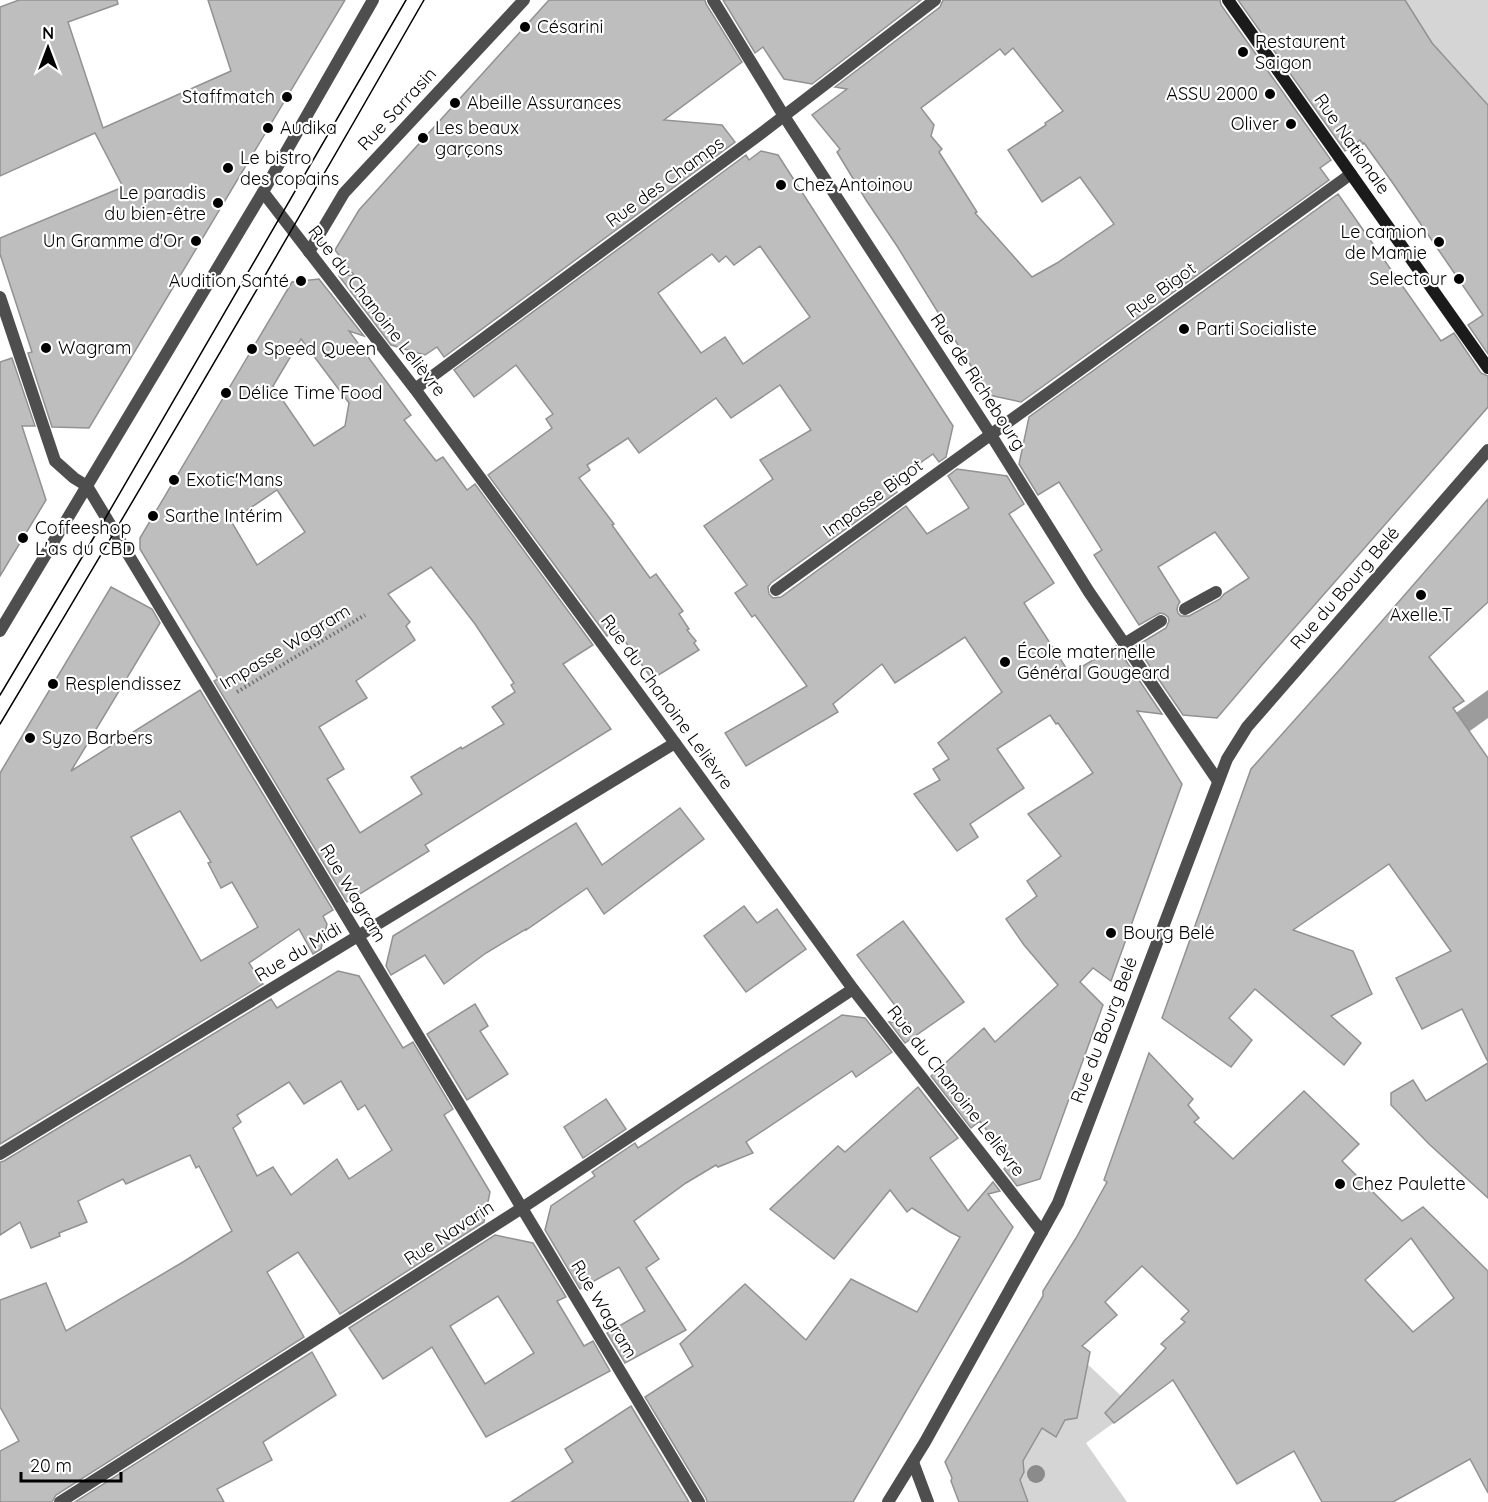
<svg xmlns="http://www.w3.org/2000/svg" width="1488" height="1502" viewBox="0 0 1488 1502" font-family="Quicksand,sans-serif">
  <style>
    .green { fill: #d5d5d5 }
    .water { fill: #9c9c9c }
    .building { fill: #bebebe; stroke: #929292; stroke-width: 1.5; fill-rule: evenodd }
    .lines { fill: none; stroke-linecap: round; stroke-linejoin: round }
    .path { stroke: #707070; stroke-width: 4; stroke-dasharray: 1.5 3; stroke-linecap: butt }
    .service { stroke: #4e4e4e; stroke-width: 12 }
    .minor { stroke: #4e4e4e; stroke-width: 12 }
    .secondary { stroke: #1b1b1b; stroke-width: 12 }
    .tram { stroke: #000; stroke-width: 1.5 }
    .tree { fill: #8b8b8b }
    .poi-dot { fill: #000; stroke: #fff; stroke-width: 2 }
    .labels { text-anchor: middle; stroke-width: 4.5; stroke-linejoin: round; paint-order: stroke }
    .poi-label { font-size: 18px; fill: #000; stroke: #fff; text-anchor: start }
    .street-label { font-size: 18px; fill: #000; stroke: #fff }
  </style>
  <rect width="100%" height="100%" fill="#fff"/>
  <g class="green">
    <polygon points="1405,0 1488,0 1488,105 1432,43"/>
    <polygon points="1081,1358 1134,1408 1086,1443 1127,1502 1028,1502 1013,1479 1020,1463 1042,1428 1056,1436 1066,1418 1073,1419 1078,1414 1078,1407 1075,1404 1084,1389 1073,1378"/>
  </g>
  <polygon class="water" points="1488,690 1488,718 1453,743 1439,725"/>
  <g class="building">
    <polygon points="19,0 117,0 118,4 68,22 103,128 231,71 208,0 345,0 89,428 52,427 28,353 32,352 0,254 0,238 123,187 95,133 0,176 0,7"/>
    <polygon points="549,0 705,0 706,4 742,62 664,120 722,125 735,142 444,357 437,347 425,355 391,345 339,276 354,275 335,250 359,210"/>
    <polygon points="723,0 921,0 812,84 784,79 763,47 755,53"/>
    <path d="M 943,0 L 1220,0 L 1221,5 L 1331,160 L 1320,168 L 1329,180 L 1021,402 L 989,395 L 897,246 L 866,200 L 837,152 L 840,149 L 812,115 L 847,89 L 835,87 L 940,7 ZM 1013,48 L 1063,111 L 1045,123 L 1046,125 L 1008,150 L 1042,202 L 1080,177 L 1114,224 L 1057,263 L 1032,277 L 975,213 L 977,212 L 939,152 L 942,149 L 931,136 L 934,125 L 921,108 L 1000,49 L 1005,55 Z"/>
    <polygon points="1238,0 1405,0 1432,43 1488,105 1488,354 1468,325 1483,315 1392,182 1364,143 1363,144 1360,140 1345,151"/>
    <path d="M 761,151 L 778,155 L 953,426 L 946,457 L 939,462 L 933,454 L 890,484 L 897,492 L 771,583 L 768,587 L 769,594 L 773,598 L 781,597 L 906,506 L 927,534 L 969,508 L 948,476 L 957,469 L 1007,476 L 1024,504 L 1009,514 L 1054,583 L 1024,603 L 1070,674 L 1116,646 L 1162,714 L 1137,711 L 1182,784 L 1111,981 L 1093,968 L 1080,982 L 1103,1005 L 1040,1179 L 1017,1186 L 1004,1169 L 1010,1162 L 980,1121 L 971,1128 L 931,1076 L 984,1028 L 995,1042 L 1058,985 L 1024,945 L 1006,919 L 1037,896 L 1027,881 L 1061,856 L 1028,814 L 1093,773 L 1058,723 L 1056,724 L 1050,715 L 997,749 L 1024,788 L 970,824 L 978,837 L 957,851 L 914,794 L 940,780 L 933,769 L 949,759 L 938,743 L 1002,692 L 965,637 L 895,683 L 882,664 L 833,704 L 838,712 L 746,766 L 725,733 L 807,686 L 755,615 L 752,617 L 735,593 L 747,585 L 704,526 L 773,479 L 760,460 L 811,430 L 780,385 L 731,418 L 716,398 L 639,453 L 628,438 L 587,465 L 590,470 L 579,478 L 614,524 L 612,525 L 650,578 L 656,574 L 683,611 L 679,614 L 689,629 L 687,630 L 696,641 L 694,643 L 699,650 L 652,679 L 617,630 L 607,636 L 488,475 L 552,428 L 546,419 L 553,414 L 516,365 L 474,397 L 454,370 L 746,155 L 749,160 ZM 760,246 L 810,317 L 743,364 L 725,337 L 701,353 L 658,293 L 712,254 L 719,262 L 726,256 L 734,265 Z"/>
    <path d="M 1338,194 L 1441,341 L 1454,333 L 1481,373 L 1488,376 L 1488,407 L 1262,665 L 1217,718 L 1183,715 L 1136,646 L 1166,628 L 1169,621 L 1168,617 L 1164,614 L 1160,613 L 1139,625 L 1094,555 L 1102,550 L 1059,482 L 1038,495 L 1019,464 L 1029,417 ZM 1215,532 L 1249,578 L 1224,594 L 1220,599 L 1189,616 L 1181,616 L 1178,613 L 1177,609 L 1178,605 L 1180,602 L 1158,567 Z"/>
    <path d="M 319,279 L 364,336 L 349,331 L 411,415 L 404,420 L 436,461 L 443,457 L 467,490 L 475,484 L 593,645 L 563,664 L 611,729 L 425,845 L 429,851 L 347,902 L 214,681 L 218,679 L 140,549 L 140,538 L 292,282 ZM 301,339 L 349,403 L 345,426 L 314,446 L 273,386 ZM 277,490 L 305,532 L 257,565 L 231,521 ZM 431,567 L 475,624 L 514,683 L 511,685 L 515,692 L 492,707 L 504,724 L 462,749 L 461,747 L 411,777 L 422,794 L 360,833 L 327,779 L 344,769 L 319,727 L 367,698 L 356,681 L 415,640 L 406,626 L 410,622 L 388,594 Z"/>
    <polygon points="12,358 35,426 22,426 46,500 0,576 0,362"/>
    <polygon points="1488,499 1488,602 1429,657 1464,701 1453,708 1488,758 1488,1062 1462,1009 1422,1029 1396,978 1451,951 1389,864 1293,930 1353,951 1372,994 1331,1016 1361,1043 1344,1065 1255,989 1229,1018 1252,1040 1231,1067 1162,1018 1251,769 1342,667"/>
    <path d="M 111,587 L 152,609 L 160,623 L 71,771 L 200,690 L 333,910 L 323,916 L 327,924 L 321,949 L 313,954 L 299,929 L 249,963 L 263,984 L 0,1144 L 0,773 ZM 180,811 L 211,862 L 208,863 L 221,888 L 232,882 L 258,927 L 201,961 L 131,837 Z"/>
    <polygon points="680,808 704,839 604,914 587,888 526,930 526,929 486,953 444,984 425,955 391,975 386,966 393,936 576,823 602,865"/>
    <polygon points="744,906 757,923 777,909 806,949 746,992 704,936"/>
    <polygon points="903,921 964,1002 905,1043 889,1022 909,1024 857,955"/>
    <path d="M 338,971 L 359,976 L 403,1048 L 413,1042 L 453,1109 L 444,1115 L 490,1192 L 484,1222 L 340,1314 L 298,1252 L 267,1272 L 304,1337 L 56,1495 L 52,1502 L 0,1502 L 0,1451 L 19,1441 L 0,1407 L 0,1300 L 46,1283 L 66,1331 L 183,1262 L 232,1231 L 199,1166 L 196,1168 L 190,1155 L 126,1184 L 123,1179 L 78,1201 L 87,1222 L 59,1233 L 60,1236 L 31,1248 L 20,1222 L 0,1235 L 0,1162 L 4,1161 L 271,999 L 277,1008 ZM 341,1081 L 358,1110 L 365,1105 L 392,1150 L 349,1179 L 337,1159 L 291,1195 L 273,1167 L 257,1176 L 233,1128 L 241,1122 L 237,1115 L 289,1082 L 304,1104 Z"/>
    <polygon points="475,1004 488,1026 480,1031 508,1074 467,1100 427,1034"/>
    <polygon points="842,1015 865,1018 892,1052 856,1077 852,1071 746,1142 753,1153 718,1167 716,1165 686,1183 634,1221 659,1259 646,1268 686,1330 625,1363 607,1333 645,1311 619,1267 580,1289 545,1230 551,1206 595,1176 592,1172 635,1143 638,1148"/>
    <path d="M 1149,1053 L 1193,1099 L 1188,1105 L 1199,1118 L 1194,1122 L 1233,1159 L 1304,1091 L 1359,1144 L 1342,1161 L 1402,1221 L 1423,1207 L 1488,1271 L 1488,1493 L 1470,1459 L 1393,1502 L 1322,1502 L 1294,1451 L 1237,1484 L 1173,1380 L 1114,1423 L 1105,1413 L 1166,1348 L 1161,1344 L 1185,1322 L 1181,1319 L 1189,1311 L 1142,1266 L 1105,1302 L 1117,1315 L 1082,1346 L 1090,1352 L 1077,1418 L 1065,1420 L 1056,1437 L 1042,1428 L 1023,1461 L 1024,1472 L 1020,1480 L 1028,1502 L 959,1502 L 951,1481 L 952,1478 L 945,1462 L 1043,1296 L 1043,1291 L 1076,1238 L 1107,1182 L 1104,1180 ZM 1411,1238 L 1454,1298 L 1413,1332 L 1365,1280 Z"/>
    <polygon points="1488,1063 1488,1198 1429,1144 1391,1105 1391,1093 1413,1080 1426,1101"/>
    <polygon points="918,1087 958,1138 930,1158 968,1211 993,1182 1000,1191 988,1194 1013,1227 853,1502 707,1502 706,1498 645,1397 693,1366 680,1344 745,1284 806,1340 851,1279 917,1312 960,1237 950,1232 912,1208 907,1212 890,1190 834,1259 770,1209 838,1146 845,1152"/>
    <polygon points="606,1099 626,1129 583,1158 564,1127"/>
    <path d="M 495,1235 L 533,1243 L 566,1297 L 557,1301 L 584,1346 L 593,1341 L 610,1371 L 486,1437 L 432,1347 L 383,1379 L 349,1328 ZM 498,1296 L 534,1353 L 485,1384 L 450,1326 Z"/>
    <polygon points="312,1352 336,1395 263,1442 272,1460 217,1489 224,1502 75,1502"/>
    <polygon points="631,1406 689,1502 511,1502 573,1462 565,1449"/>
  </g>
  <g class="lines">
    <polyline class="path" points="237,692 365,615"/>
    <g class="service">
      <polyline points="1185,609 1216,592"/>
      <polyline points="1124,644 1161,621"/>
    </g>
    <g class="minor">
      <polyline points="713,0 784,116 991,435 1089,592 1218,781"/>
      <polyline points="263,192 415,389 675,743 853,989 1042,1232"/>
      <polyline points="309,252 344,193 524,0"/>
      <polyline points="0,297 55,461 74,478 87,486 699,1502"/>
      <polyline points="415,389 763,132 935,0"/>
      <polyline points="776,590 1351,174"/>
      <polyline points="0,631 263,192 373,0"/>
      <polyline points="0,1154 675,743"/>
      <polyline points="913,1462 928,1502"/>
      <polyline points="60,1502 522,1208 853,989"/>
      <polyline points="888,1502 925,1442 1058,1203 1227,759 1247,727 1488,450"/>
    </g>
    <polyline class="secondary" points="1228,0 1488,368"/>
    <g class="tram">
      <polyline points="0,695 106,517 406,0"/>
      <path d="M 0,724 C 144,484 285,243 424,0"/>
    </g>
  </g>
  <circle class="tree" cx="1036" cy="1474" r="9"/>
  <g class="poi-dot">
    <circle cx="525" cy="27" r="6"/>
    <circle cx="1243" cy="52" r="6"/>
    <circle cx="1270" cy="94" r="6"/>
    <circle cx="287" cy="97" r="6"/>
    <circle cx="455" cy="103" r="6"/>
    <circle cx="1291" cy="124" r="6"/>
    <circle cx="268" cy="128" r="6"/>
    <circle cx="423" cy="138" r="6"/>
    <circle cx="228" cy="168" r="6"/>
    <circle cx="781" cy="185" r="6"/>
    <circle cx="218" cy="203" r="6"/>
    <circle cx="196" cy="241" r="6"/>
    <circle cx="1439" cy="242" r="6"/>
    <circle cx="1459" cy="279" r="6"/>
    <circle cx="301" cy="281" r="6"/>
    <circle cx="1184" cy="329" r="6"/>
    <circle cx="46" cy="348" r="6"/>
    <circle cx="252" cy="349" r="6"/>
    <circle cx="226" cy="393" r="6"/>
    <circle cx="174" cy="480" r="6"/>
    <circle cx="153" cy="516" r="6"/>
    <circle cx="23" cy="538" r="6"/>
    <circle cx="1421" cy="595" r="6"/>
    <circle cx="1005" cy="662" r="6"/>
    <circle cx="53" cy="684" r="6"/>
    <circle cx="30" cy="738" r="6"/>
    <circle cx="1111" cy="933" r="6"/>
    <circle cx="1340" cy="1184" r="6"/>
  </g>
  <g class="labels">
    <g class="poi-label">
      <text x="537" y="33">Césarini</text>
      <text x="1255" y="48">Restaurent<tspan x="1255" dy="21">Saigon</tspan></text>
      <text x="1258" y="100" text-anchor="end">ASSU 2000</text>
      <text x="275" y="103" text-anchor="end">Staffmatch</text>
      <text x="467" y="109">Abeille Assurances</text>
      <text x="1279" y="130" text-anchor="end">Oliver</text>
      <text x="280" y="134">Audika</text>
      <text x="435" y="134">Les beaux<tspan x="435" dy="21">garçons</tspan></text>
      <text x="240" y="164">Le bistro<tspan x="240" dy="21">des copains</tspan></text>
      <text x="793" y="191">Chez Antoinou</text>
      <text x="206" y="199" text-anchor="end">Le paradis<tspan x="206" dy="21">du bien-être</tspan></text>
      <text x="1427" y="238" text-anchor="end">Le camion<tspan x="1427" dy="21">de Mamie</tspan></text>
      <text x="184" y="247" text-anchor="end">Un Gramme d'Or</text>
      <text x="1447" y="285" text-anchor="end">Selectour</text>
      <text x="289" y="287" text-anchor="end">Audition Santé</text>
      <text x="1196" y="335">Parti Socialiste</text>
      <text x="58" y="354">Wagram</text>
      <text x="264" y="355">Speed Queen</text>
      <text x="238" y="399">Délice Time Food</text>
      <text x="186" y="486">Exotic'Mans</text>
      <text x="165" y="522">Sarthe Intérim</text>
      <text x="35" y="534">Coffeeshop<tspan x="35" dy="21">L'as du CBD</tspan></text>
      <text x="1421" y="621" text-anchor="middle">Axelle.T</text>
      <text x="1017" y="658">École maternelle<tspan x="1017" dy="21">Général Gougeard</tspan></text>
      <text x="65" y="690">Resplendissez</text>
      <text x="42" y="744">Syzo Barbers</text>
      <text x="1123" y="939">Bourg Belé</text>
      <text x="1352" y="1190">Chez Paulette</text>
    </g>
    <g class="street-label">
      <text transform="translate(397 109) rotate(-47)" y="6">Rue Sarrasin</text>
      <text transform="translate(1352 144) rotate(55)" y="6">Rue Nationale</text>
      <text transform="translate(665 182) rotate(-36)" y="6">Rue des Champs</text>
      <text transform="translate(1161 290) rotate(-36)" y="6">Rue Bigot</text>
      <text transform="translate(377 311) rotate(52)" y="6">Rue du Chanoine Lelièvre</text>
      <text transform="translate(978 382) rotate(57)" y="6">Rue de Richebourg</text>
      <text transform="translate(873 498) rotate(-36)" y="6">Impasse Bigot</text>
      <text transform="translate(1345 588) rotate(-49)" y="6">Rue du Bourg Belé</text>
      <text transform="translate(285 647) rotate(-31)" y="6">Impasse Wagram</text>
      <text transform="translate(667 702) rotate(54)" y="6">Rue du Chanoine Lelièvre</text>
      <text transform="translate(353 893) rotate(59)" y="6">Rue Wagram</text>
      <text transform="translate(298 952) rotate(-31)" y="6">Rue du Midi</text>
      <text transform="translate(1104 1030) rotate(-69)" y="6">Rue du Bourg Belé</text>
      <text transform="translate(956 1091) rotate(52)" y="6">Rue du Chanoine Lelièvre</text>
      <text transform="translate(449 1233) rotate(-33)" y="6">Rue Navarin</text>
      <text transform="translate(604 1309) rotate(59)" y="6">Rue Wagram</text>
    </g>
  </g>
  <g transform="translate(48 48)" stroke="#ffffff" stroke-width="4.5" paint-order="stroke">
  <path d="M0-4.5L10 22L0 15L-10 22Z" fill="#000000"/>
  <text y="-9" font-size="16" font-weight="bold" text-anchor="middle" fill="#000000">N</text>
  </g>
  <path d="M21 1472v9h100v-9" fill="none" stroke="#000000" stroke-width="3"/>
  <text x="30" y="1472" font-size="18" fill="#000000" stroke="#ffffff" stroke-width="4.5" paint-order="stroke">20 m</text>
</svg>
